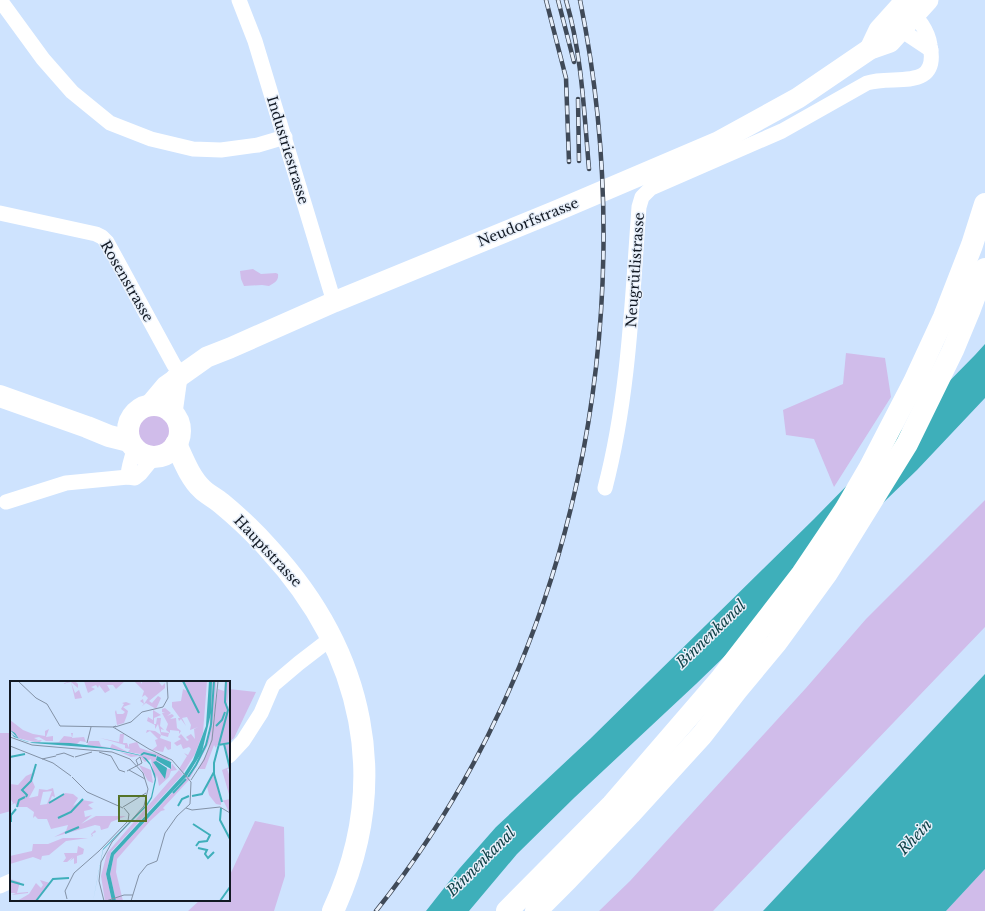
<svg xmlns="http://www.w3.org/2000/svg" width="985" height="911" viewBox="0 0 985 911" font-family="'Libre Baskerville',serif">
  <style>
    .green { fill: #d0bcea }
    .water { fill: #3eafba }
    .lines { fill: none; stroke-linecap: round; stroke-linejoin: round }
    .street { stroke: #fff; stroke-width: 15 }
    .secondary { stroke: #fff; stroke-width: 21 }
    .primary { stroke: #fff; stroke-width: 22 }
    .highway { stroke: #fff; stroke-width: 22 }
    .rail-casing { stroke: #404a58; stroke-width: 4.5 }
    .rail { stroke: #e7effa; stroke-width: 3; stroke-dasharray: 9; stroke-linecap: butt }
    .labels { text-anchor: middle; stroke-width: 3; stroke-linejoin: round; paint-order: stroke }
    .street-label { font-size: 14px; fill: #121923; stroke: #e7effa }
    .water-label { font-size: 15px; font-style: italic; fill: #104247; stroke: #e7effa }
    .inset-river { fill: none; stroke: #3eafba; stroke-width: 2 }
    .inset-road { fill: none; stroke: #8392a6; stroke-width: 1 }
    .view { fill: #557328; fill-opacity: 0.15; stroke: #557328; stroke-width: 2 }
    .inset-edge { fill: none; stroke: #121923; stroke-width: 2 }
  </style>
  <rect width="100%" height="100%" fill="#cee3fe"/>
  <g class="green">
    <path d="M 253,269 L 261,274 L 276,273 L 278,274 C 279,281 274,283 269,286 L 262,285 L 244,286 L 241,279 L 240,271 Z"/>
    <polygon points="846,353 885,358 891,397 834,487 814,439 786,435 783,410 843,384"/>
    <circle cx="154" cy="431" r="16"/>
    <polygon points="985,500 985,627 713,911 599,911 630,881 806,688 866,619"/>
    <polygon points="229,689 256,692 234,738 229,742"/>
    <polygon points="0,733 11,733 11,811 0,814"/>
    <polygon points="255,821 284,827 285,876 274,911 188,911 200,900 229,900 229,877"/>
    <polygon points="985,869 985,911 946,911"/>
  </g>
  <g class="water">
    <polygon points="985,344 985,398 917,470 696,684 574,798 517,854 469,911 426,911 459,869 496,827 590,739 814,519 975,355"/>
    <polygon points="985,674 985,869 946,911 763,911"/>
  </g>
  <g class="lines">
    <g class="street">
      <polyline points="0,0 43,59 72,92 110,123 151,139 193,149 221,150 258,145 285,137"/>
      <polyline points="239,0 255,41 334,302"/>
      <polyline points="895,24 901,30 931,50"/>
      <polyline points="0,213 96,234 102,237 107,242 174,365 181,374"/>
      <path d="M 128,477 C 128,467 132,459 134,449"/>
      <path d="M 605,488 C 629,396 632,301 639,207 L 642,197 L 651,188 L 782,131 L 867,83 C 893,74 940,93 930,45 C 928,31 918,17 907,9"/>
      <polyline points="6,502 66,483 128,477 135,478 140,474 153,458"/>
      <polyline points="229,756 243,741 261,713 273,685 299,663 325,643 333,640"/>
      <polyline points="0,886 11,881"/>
    </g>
    <g class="secondary">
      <polyline points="870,49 879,30 906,0"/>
      <polyline points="150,405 166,386 207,357 230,348 334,302 556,211 718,142 798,98 870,49 890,42 928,0"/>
      <polyline points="172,413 177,377"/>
    </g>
    <g class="primary">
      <polyline points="0,396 87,427 109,436 129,441"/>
      <circle cx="154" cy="431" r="26"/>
      <path d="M 176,444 C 183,459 190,478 202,489 C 207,494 215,498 221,503 C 238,517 254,532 269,549 C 364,652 393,782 333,911"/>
    </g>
    <g class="highway">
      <polyline points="507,911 612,805 720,680 802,574 845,510 870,467 914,382 944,317 972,245 985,204"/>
      <polyline points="536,911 568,879 630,814 702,735 737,690 776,643 827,573 907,444 953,350 970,309 985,269"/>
    </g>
    <g class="rail-casing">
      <g id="rail">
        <polyline points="546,0 566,78 569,162"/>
        <polyline points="558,0 574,62"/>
        <path d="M 566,0 C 582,55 584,112 589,169"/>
        <polyline points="578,99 579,161"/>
        <path d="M 376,911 C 578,658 644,314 580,0"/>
      </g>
    </g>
    <use href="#rail" class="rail"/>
  </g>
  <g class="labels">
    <g class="street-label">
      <text transform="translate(288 150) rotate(73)" y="5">Industriestrasse</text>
      <text transform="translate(528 222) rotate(-22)" y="5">Neudorfstrasse</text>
      <text transform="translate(635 270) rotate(-86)" y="5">Neugrütlistrasse</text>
      <text transform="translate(127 281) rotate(60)" y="5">Rosenstrasse</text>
      <text transform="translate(268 551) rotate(47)" y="5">Hauptstrasse</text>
    </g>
    <g class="water-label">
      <text transform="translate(711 634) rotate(-44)" y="5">Binnenkanal</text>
      <text transform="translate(915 837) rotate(-47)" y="5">Rhein</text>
      <text transform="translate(481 862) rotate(-45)" y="5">Binnenkanal</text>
    </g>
  </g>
  <g transform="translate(10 681)">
    <rect width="220" height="220" fill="#cee3fe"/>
    <path d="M 60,0 L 65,0 L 68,3 L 68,7 L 61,1 L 65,12 L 69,9 L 72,17 L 65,18 L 61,1 L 52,3 ZM 74,0 L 115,0 L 106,8 L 103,4 L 97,4 L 100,9 L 95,12 L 89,4 L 88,7 L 86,4 L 81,6 L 85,8 L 78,12 ZM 124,0 L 130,0 L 132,3 L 132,0 L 148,0 L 152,5 L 155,2 L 155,7 L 139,20 L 142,22 L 148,15 L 151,17 L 146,28 L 136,22 L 131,26 L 134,23 L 130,20 L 133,18 L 134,23 L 138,17 L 135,14 L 132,16 L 134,10 ZM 172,0 L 197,0 L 193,52 L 185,73 L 173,92 L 169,88 L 177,75 L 174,72 L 178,74 L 181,68 L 179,66 L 173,68 L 171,63 L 167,65 L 164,62 L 171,58 L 168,56 L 171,53 L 177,60 L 179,59 L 176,56 L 181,53 L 185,58 L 184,48 L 188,46 L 180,49 L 181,44 L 177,36 L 172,37 L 176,45 L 171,38 L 169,40 L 168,37 L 170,37 L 162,26 L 162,21 L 171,20 L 173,8 L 177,10 ZM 202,0 L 206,0 L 205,34 L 199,62 L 180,97 L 178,96 L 192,73 L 199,55 ZM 215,0 L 220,0 L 217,25 L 220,26 L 220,88 L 217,88 L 220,96 L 220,117 L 212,89 L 219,86 L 214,63 L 207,64 L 206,67 L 204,64 L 195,88 L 188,88 L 199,68 L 208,8 L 214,10 ZM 116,21 L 121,23 L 113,26 L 118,30 L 117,34 L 114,42 L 107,44 L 105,31 L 106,29 L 107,33 L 113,33 L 115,31 L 111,28 L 114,23 L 112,22 ZM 155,27 L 161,32 L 157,35 L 162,33 L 164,35 L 160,38 L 166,37 L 167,47 L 171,50 L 169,53 L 169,50 L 160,49 L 160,52 L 156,49 L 158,43 L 152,32 L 155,31 L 152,31 L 152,28 ZM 143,29 L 151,34 L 144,37 L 144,43 L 146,43 L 147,37 L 151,37 L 150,45 L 154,49 L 151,48 L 151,51 L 159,52 L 158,56 L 151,54 L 148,43 L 145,48 L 145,44 L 137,40 L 138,36 L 143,39 ZM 0,39 L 13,49 L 23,53 L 35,55 L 35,50 L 39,48 L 36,56 L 43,55 L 43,60 L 36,60 L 29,56 L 24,57 L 28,59 L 23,60 L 32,59 L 29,62 L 8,57 L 0,51 L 9,56 L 0,49 ZM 137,49 L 145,50 L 151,54 L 150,57 L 161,61 L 161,68 L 158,69 L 155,65 L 153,71 L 142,69 L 147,65 L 145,59 L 148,58 L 140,50 L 136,52 ZM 61,52 L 63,52 L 62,57 L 74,56 L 76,61 L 70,60 L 67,63 L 75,64 L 42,62 L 49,61 L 54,55 L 62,56 ZM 110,53 L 114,53 L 113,62 L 117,62 L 119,67 L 119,63 L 127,61 L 130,67 L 157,76 L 167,89 L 161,90 L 159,96 L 149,105 L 147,94 L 145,102 L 141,78 L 135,81 L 129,75 L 121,76 L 110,71 L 132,75 L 136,78 L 130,73 L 77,64 L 79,60 L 89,60 L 91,65 L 100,67 L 102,63 L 118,71 L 120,68 L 115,67 L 115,64 L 90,57 L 109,61 ZM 147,75 L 162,81 L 161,88 L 158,88 L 146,79 ZM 129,84 L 141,89 L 143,102 L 138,100 ZM 169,89 L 173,93 L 101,171 L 96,193 L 102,220 L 95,220 L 91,195 L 97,172 ZM 25,91 L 22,99 L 25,106 L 19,117 L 28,115 L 29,108 L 37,109 L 43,107 L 45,116 L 42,115 L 40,120 L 55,112 L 63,113 L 68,117 L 63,125 L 72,119 L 84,121 L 78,124 L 83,128 L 74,130 L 75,136 L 82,134 L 71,143 L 86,135 L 116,135 L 101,141 L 98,147 L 91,149 L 90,145 L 85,144 L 44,156 L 56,150 L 58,144 L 41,148 L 37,138 L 28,138 L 25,135 L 23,137 L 24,131 L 17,126 L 7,126 L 5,122 L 1,124 L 3,122 L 0,117 L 0,103 L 8,104 L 16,95 ZM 42,110 L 37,123 L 30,124 L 33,111 ZM 205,95 L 211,120 L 220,118 L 220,133 L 214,121 L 211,120 L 211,124 L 206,123 L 199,114 L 197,105 L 201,96 ZM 177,96 L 180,98 L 153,127 L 155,129 L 151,130 L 140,140 L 107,178 L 106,191 L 113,220 L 106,220 L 100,193 L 104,174 ZM 85,149 L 86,151 L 82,153 L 83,155 L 78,157 L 56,160 L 39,174 L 32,175 L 31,179 L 23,176 L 0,183 L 0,175 L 22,170 L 23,163 L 38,163 L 53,157 L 79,157 L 82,155 L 81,153 ZM 68,165 L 74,168 L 73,173 L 67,175 L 67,182 L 64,183 L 64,177 L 60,180 L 63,176 L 57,181 L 53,181 L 56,177 L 54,172 L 67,172 ZM 0,198 L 10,201 L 7,212 L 18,211 L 18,212 L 2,214 L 6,212 L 0,212 ZM 30,199 L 40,202 L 25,220 L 7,220 L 19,213 L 26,202 L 31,207 L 33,204 Z" fill="#d0bcea" fill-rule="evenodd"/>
    <path d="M 199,0 L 202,0 L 201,32 L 192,71 L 177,95 L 104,174 L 100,193 L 106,220 L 102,220 L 96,193 L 101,172 L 174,93 L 183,79 L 196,45 ZM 0,49 L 5,52 L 9,58 L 18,61 L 60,62 L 100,67 L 130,74 L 136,77 L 140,82 L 145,93 L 146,99 L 142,117 L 137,125 L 93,169 L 83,220 L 93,168 L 136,124 L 141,116 L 145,98 L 140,84 L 132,75 L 100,68 L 22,62 L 4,56 L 0,51 L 3,54 L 8,57 ZM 147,75 L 161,81 L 161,88 L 146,79 ZM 146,80 L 157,87 L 155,98 L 143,81 Z" fill="#3eafba"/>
    <path class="inset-river" d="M 173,0 L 189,32M 201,44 L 204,0M 206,45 L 212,39 L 215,31M 214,63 L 220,88M 208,64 L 220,62M 131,74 L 134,72 L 146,75M 0,76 L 15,73M 186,84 L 196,64 L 201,44M 178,96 L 186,84M 163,112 L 176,98M 182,115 L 192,113 L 204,91M 16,116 L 17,114 L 12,109 L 21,100 L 26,83M 212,121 L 204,93 L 204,82 L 218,29 L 215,21 L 216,0M 39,122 L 54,113M 168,125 L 172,118 L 179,115M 7,126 L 9,119 L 15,116M 211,127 L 210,139 L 220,158M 48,137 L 61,131 L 73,118M 1,141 L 1,134 L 6,128M 183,143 L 200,154 L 197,160 L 189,161 L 186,165M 55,152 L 69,146M 188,167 L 197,169 L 195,173 L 198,177 L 204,171M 0,200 L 14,204M 26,220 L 43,198 L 59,197M 210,220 L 220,206"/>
    <path class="inset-road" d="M 8,0 L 26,17 L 37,23 L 50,45 L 103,46M 106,45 L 103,46 L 139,68 L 162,79 L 181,101 L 180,123 L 167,135 L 155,152 L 147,180 L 137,184 L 129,194 L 121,220M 105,46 L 121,41 L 132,31 L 153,26 L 158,17 L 157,0M 0,56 L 22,64 L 102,71 L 120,78 L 133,92 L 138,108 L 134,125 L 102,161 L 91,181 L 89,200 L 94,220M 77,62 L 81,46M 0,65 L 43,82 L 61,95M 89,71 L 101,75 L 109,89 L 115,91M 46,74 L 54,72 L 64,76M 65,76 L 82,71M 32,78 L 46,75M 119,89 L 135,98M 117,90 L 132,82 L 130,76 L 126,79 L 128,84M 62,96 L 77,111 L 113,127M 181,99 L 194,79 L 202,59 L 208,0M 113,126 L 136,112M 176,127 L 182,129 L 210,126 L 220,132M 57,218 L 55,210 L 64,192 L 89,170 L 118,140 L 119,133 L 114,127M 96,220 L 114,214 L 123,214"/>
    <path class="view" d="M 109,115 L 136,115 L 136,140 L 109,140 Z"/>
    <rect width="220" height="220" class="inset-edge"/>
  </g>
</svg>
